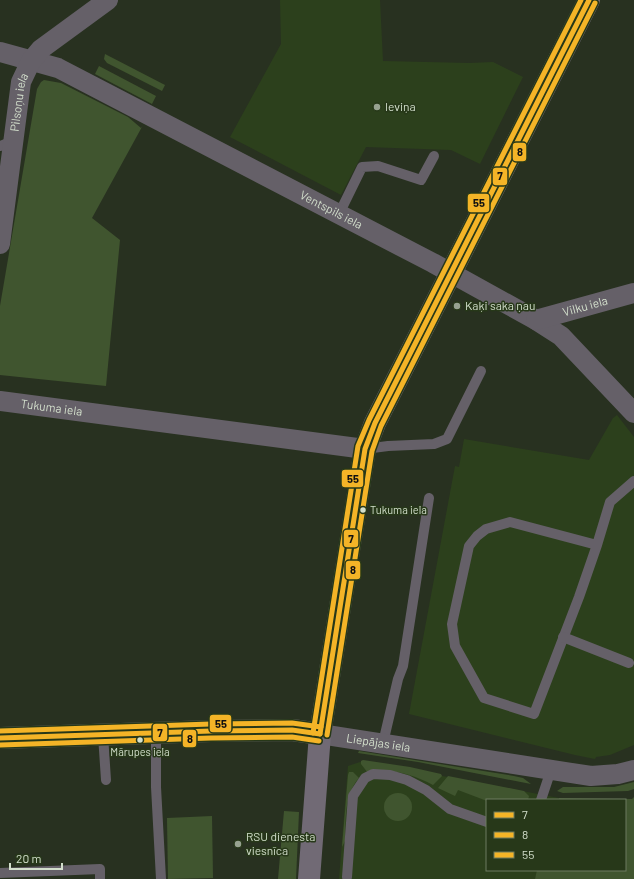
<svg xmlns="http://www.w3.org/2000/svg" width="634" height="879" viewBox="0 0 634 879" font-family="Barlow,sans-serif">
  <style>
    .built { fill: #2c401c }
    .green { fill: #40552f }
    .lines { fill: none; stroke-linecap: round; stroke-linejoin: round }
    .lane { stroke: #656068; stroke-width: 10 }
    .street { stroke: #656068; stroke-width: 20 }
    .secondary { stroke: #716a75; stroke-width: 22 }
    .bus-1-casing { stroke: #273819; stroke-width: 8 }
    .bus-2-casing { stroke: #273819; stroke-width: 8 }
    .bus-3-casing { stroke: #273819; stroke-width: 8 }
    .bus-1 { stroke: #f4b427; stroke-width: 5 }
    .bus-2 { stroke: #f4b427; stroke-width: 5 }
    .bus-3 { stroke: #f4b427; stroke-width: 5 }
    .poi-dot { fill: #97a290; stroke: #273819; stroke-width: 1.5 }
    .bus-dot { fill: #d3dfcc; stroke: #273819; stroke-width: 1.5 }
    .labels { text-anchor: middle; stroke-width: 3; stroke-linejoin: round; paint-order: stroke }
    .bus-label { font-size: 11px; fill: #d3dfcc; stroke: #273819; text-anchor: start }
    .street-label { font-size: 12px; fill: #d3dfcc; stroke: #273819 }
    .poi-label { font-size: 12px; fill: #d3dfcc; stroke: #273819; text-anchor: start }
    .line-badge { stroke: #273819; stroke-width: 1.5 }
    .pale-badge-label { font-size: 11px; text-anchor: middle; font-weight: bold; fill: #111 }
  </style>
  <rect width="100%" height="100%" fill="#283120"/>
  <g class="built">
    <polygon points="280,0 380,0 383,61 469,63 493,62 523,77 480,164 451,150 366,147 341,195 230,137 281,44"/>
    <polygon points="617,415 634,437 634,745 610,755 596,757 595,759 575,755 409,714 455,466 459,467 464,439 589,460 613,418"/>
    <polygon points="363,761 559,798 559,800 487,800 487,870 539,870 535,879 339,879 348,766"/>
  </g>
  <g class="green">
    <polygon points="105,54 165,85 162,91 107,63 104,59"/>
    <polygon points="99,66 156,96 152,104 95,74"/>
    <polygon points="44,80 61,83 128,117 141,128 143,125 92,218 120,240 106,386 0,375 0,306 37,89 41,82"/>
    <polygon points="359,751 514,776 523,778 531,784 418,762 358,753"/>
    <path d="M 363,760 L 410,767 L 441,774 L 442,776 L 433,785 C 418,777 401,771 384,771 C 379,770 373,772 368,773 L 361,764 L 361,761 Z"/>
    <path d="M 349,772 L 353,772 L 359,778 C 344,794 346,820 345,841 L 342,847 L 348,775 Z"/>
    <polygon points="448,776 524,791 529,796 528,800 487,801 458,790 455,796 438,788"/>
    <polygon points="634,782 634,789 628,791 563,793 557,791 563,787 614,787"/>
    <circle cx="398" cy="807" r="14"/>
    <polygon points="634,797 634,879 535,879 537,870 625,870 625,800 559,800 559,798 632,799"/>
    <polygon points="284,811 299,812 296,879 278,879"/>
    <polygon points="212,816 213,878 168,879 167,818"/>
  </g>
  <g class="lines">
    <g class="lane">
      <polyline points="0,146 13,141"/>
      <polyline points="339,214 362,167 378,166 421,180 434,156"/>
      <polyline points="365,449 388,446 434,444 447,439 481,371"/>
      <polyline points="597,545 510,522 486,529 477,536 469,546 452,624 455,646 484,698 534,714 579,597 597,545 610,502 634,481"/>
      <polyline points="563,637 629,663"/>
      <polyline points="156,733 156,787 161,879"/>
      <polyline points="103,735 106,780"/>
      <polyline points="383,743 398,679 403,666 429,498"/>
      <polyline points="541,800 551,770"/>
      <polyline points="0,873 100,869 100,879"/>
      <polyline points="347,877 353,796 365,778 373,774 390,775 407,780 426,790 450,809 487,822"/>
    </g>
    <g class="street">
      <path id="s1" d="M 0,52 L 58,68 L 433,263 L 536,320 L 561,336 L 634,413"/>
      <path id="s2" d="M 0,244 L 21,82 L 31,61 L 41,49 L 108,0"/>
      <path id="s3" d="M 536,320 L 634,293"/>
      <path id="s4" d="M 0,401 L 365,449"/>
      <path id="s5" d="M 320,734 L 591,776 L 618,774 L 634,770"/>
    </g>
    <g class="secondary">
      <polyline points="0,738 211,731 292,730 320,734"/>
      <polyline points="309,879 320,734 365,449 375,423 589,0"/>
    </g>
    <g class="bus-1-casing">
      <g id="bus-1">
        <polyline points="320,734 365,449 375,423 589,0"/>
        <polyline points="0,738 211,731 292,730 320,734"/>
      </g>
    </g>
    <g class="bus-2-casing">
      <g id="bus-2">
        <polyline points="327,735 372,451 381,426 595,3"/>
        <polyline points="0,745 211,738 292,737 319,741"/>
      </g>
    </g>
    <g class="bus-3-casing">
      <g id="bus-3">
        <polyline points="0,731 211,724 292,723 321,727"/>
        <polyline points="313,733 358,446 369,420 581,0"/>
      </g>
    </g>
    <use href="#bus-1" class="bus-1"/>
    <use href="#bus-2" class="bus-2"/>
    <use href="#bus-3" class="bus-3"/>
  </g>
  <g class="poi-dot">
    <circle cx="377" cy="107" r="4"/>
    <circle cx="457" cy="306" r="4"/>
    <circle cx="238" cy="844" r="4"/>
  </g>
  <g class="bus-dot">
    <circle cx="363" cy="510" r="3.5"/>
    <circle cx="140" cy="740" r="3.5"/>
  </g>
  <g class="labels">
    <g class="bus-label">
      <text x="370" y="514">Tukuma iela</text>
      <text x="140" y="756" text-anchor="middle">Mārupes iela</text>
    </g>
    <g class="street-label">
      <text dy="4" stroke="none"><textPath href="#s2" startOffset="143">Pilsoņu iela</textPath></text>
      <text dy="4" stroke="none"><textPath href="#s1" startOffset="368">Ventspils iela</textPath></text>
      <text dy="4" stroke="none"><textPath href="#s3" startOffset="51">Vilku iela</textPath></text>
      <text dy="4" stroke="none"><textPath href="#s4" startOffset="52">Tukuma iela</textPath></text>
      <text dy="4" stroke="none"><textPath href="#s5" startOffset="59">Liepājas iela</textPath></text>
    </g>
    <g class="poi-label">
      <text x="385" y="111">Ieviņa</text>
      <text x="465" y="310">Kaķi saka ņau</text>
      <text x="246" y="841">RSU dienesta<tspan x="246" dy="14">viesnīca</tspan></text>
    </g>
  </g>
  <g class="line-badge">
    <rect x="512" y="142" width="15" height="20" rx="4" fill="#f4b427"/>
    <rect x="492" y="167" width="16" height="19" rx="4" fill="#f4b427"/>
    <rect x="467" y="193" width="23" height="20" rx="4" fill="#f4b427"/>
    <rect x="341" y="469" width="23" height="19" rx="4" fill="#f4b427"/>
    <rect x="343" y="529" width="16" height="19" rx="4" fill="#f4b427"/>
    <rect x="345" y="560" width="16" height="20" rx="4" fill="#f4b427"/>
    <rect x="209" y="714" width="23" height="19" rx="4" fill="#f4b427"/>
    <rect x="152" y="723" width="16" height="19" rx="4" fill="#f4b427"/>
    <rect x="182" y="729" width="15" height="19" rx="4" fill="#f4b427"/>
  </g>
  <g class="pale-badge-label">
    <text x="520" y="156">8</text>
    <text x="500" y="180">7</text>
    <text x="479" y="207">55</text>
    <text x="353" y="483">55</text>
    <text x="351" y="543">7</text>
    <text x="353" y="574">8</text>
    <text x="221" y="728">55</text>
    <text x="160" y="737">7</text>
    <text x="190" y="743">8</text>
  </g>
  <rect x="486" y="799" width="140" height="72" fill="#273819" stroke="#6c7b61"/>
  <rect x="494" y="812" width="20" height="6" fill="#f4b427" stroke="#6c7b61"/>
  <text x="522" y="819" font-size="12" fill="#d3dfcc">7</text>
  <rect x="494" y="832" width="20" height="6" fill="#f4b427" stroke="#6c7b61"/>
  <text x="522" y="839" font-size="12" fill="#d3dfcc">8</text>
  <rect x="494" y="852" width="20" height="6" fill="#f4b427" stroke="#6c7b61"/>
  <text x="522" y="859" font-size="12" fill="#d3dfcc">55</text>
  <path d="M10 863v6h52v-6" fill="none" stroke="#d3dfcc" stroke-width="2"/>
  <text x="16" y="863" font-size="12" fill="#d3dfcc" stroke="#273819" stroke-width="3" paint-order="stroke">20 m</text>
</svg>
